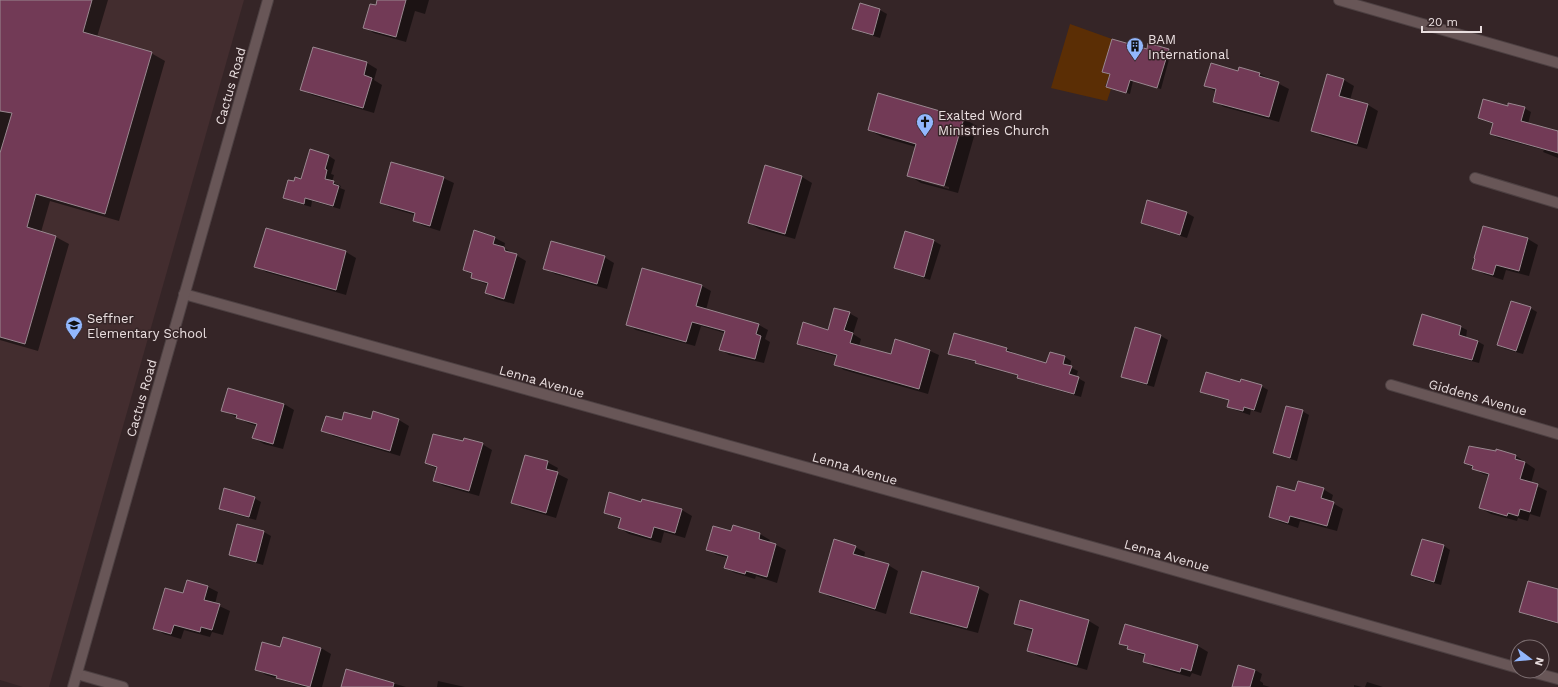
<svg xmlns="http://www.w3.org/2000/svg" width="1558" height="687" viewBox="0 0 1558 687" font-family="'Work Sans',sans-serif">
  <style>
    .built { fill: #432d2f }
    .park { fill: #5b2e05 }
    .shadow { fill: #0007; fill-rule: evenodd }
    .building { fill: #723a56; stroke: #9a8890 }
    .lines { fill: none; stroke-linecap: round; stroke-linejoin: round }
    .minor-casing { stroke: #4d4042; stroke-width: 12 }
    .tertiary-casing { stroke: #4d4042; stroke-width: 12 }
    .minor { stroke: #685657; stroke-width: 10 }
    .tertiary { stroke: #685657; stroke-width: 10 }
    .labels { text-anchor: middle; stroke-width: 3; stroke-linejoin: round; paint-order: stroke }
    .poi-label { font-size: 13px; fill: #e9dedf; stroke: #352527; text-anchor: start }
    .street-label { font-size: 13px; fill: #e9dedf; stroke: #352527 }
  </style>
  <rect width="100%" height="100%" fill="#352527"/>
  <polygon class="built" points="0,0 244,0 49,687 23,687 0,680"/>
  <polygon class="park" points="1070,24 1112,39 1102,72 1110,74 1105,86 1111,89 1107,101 1051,88"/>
  <g class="shadow">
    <polygon points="0,0 108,0 97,37 151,53 165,61 119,221 50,201 41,232 56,237 69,244 38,351 0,340"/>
    <polygon points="378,0 429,0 425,14 415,11 406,42 374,33 364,27 377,7"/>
    <polygon points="860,4 880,10 887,14 880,38 860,32 854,29"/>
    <polygon points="313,48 367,63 377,69 374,80 382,85 374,113 312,95 302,90"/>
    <polygon points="1147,50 1168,50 1171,52 1161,89 1133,81 1130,94 1107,87 1110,75 1103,72"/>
    <polygon points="1240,68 1260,74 1289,89 1279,122 1224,107 1214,101 1215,91 1205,86 1239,72"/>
    <polygon points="1328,76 1344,80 1354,86 1350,100 1368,105 1378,111 1367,149 1322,136 1312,130"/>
    <polygon points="1508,107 1524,108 1531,112 1528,124 1558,132 1558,158 1543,152 1544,150 1498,138 1491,134 1494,124 1479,118"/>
    <path d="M 964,119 L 977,126 L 958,193 L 921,183 L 908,175 L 916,147 L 882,137 L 869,130 ZM 921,179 L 949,187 L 949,189 L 921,181 Z"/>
    <polygon points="329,156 335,160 331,174 334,175 332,182 341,186 340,188 345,190 340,209 312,201 311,207 291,201 284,197 295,183 302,180"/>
    <polygon points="766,166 802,177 812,183 795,239 759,229 749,223"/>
    <polygon points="443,178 454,183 440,231 424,226 414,221 415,215 391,208 381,203"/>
    <polygon points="1148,201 1187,213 1194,217 1187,238 1148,226 1142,222"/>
    <polygon points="266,229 346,252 356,258 346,295 266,272 256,266"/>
    <polygon points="475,232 495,238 505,243 504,248 526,261 514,304 496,299 486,293 488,285 472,278 473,275 464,270"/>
    <polygon points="905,233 934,241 941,245 930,280 902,271 895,268"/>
    <polygon points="1528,239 1538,245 1529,276 1506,270 1503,280 1484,274 1474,268"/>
    <polygon points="604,257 614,263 607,289 555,274 544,268"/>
    <polygon points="702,286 711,291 706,310 759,325 768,330 765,339 770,342 764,363 729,355 720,349 725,333 701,326 695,346 636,330 627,324"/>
    <polygon points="1530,308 1537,312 1523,354 1505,349 1498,345"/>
    <polygon points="849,313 858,318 853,334 861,339 859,346 892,355 896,341 930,351 939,355 928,394 844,370 836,365 838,357 806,348 798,343 829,331"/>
    <polygon points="1461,327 1467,330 1466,338 1477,341 1484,345 1479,363 1421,348 1414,344"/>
    <polygon points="1136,329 1161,336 1168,340 1154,387 1129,380 1122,376"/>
    <path d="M 955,334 L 1007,349 L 1014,353 L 1013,354 L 1047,364 L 1065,357 L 1071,361 L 1070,367 L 1078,371 L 1076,377 L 1085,382 L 1081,397 L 1025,381 L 1019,376 L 983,367 L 976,362 L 956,357 L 949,353 ZM 980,363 L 1023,375 L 1022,377 L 982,366 Z"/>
    <polygon points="1241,383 1261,386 1268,390 1261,413 1251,410 1250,415 1235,410 1228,407 1230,401 1208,395 1201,391"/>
    <polygon points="228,389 284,404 294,410 283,449 264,444 254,438 257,426 248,423 222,410"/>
    <polygon points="1302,411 1309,415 1297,461 1281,456 1274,452"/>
    <polygon points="373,412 399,420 409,426 400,456 333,436 323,430 343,421 371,420"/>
    <polygon points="464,442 482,444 492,450 479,496 444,486 434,481 437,469 426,463"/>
    <polygon points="1516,456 1535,469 1531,483 1547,491 1540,517 1530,514 1528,521 1518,518 1517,521 1491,514 1480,508 1490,476 1483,474 1465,463"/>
    <polygon points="547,462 558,468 556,473 568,479 556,518 522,508 512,502"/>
    <polygon points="1323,489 1333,495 1331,502 1343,509 1337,531 1300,521 1298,528 1280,522 1270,517"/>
    <polygon points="254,498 261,502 256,520 226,512 220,509"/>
    <polygon points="643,500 682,510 692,516 685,538 664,532 661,543 629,534 619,528 621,520 605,513 642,503"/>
    <polygon points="238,525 264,532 271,536 263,565 237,558 230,554"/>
    <polygon points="733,526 760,534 770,540 769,543 776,545 786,550 777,583 756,576 755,579 735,573 725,568 728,558 717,555 707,549 732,532"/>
    <polygon points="1444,546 1450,550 1441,585 1419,579 1412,575"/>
    <polygon points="855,547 865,552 864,558 888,565 898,571 886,614 830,597 820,591"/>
    <polygon points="187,581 208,587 218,592 215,604 230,611 223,635 212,632 210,637 184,630 181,639 164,634 154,628 184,595"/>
    <polygon points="978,588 989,594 978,633 921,618 911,613"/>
    <polygon points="1558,590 1558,624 1527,615 1520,611"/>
    <polygon points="1021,602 1089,621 1099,627 1087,670 1038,656 1028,650 1033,631 1025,629 1015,623"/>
    <polygon points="1126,625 1198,646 1208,652 1201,676 1192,673 1190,677 1154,667 1144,661 1146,656 1139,654 1120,643"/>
    <polygon points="284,638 321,648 331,654 322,687 304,687 266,675 256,669 281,648"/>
    <polygon points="1239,666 1255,670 1262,674 1260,681 1263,683 1263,685 1270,687 1233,687"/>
    <polygon points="347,670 406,687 342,687"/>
    <polygon points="438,681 465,687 437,687"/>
    <polygon points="1367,682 1380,686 1383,687 1365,687"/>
    <polygon points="1354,685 1362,687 1354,687"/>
  </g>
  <g class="building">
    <polygon points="0,0 92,0 83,32 152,52 105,214 36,194 27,227 56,236 25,344 0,337 0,153 12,113 0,111"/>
    <polygon points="377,0 406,0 396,37 363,28 370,4 376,5"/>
    <polygon points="860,3 880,9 873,35 852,29"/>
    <polygon points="1112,39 1147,49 1148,43 1169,49 1157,88 1130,80 1126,93 1106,87 1110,74 1102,72"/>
    <polygon points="313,47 367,62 364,75 372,78 363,108 300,90"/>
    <polygon points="1211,63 1238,71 1239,67 1260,73 1259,76 1279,82 1269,117 1213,102 1216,89 1204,86"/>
    <polygon points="1327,74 1344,79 1339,96 1368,104 1357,144 1311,131"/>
    <polygon points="878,93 964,118 944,186 907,176 916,144 868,130"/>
    <polygon points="1483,99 1508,106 1508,103 1525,107 1521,121 1558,131 1558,153 1490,134 1493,123 1478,118"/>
    <polygon points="310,149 329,155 325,169 327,170 325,179 334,181 333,184 339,186 333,206 305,198 304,204 283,198 288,180 294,181 295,177 301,179"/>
    <polygon points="391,162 444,177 430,226 413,221 415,213 380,203"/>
    <polygon points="765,165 802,176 785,234 748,223"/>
    <polygon points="1147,200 1187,212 1180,235 1141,223"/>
    <polygon points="1483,226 1528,238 1519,271 1496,265 1493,275 1472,269 1475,259 1474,258"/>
    <polygon points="266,228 346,251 336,290 254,267"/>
    <polygon points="474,230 495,237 493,244 504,247 505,251 517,254 504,299 485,293 488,283 471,278 472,273 463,270"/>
    <polygon points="905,231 934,240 924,277 894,268"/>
    <polygon points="551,241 605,256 597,284 543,269"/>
    <polygon points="642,268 702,285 696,306 759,324 756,334 761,336 755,359 719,350 725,331 692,322 686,342 626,325"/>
    <polygon points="1511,301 1531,307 1516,351 1497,345"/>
    <polygon points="834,308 850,312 844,330 853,333 850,343 891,354 895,339 930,350 919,389 834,365 837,355 797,344 803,322 828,330"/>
    <polygon points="1422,314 1461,326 1459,335 1478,341 1472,360 1413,345"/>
    <polygon points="1135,327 1161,335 1147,384 1121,377"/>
    <polygon points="954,333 1007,348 1006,351 1046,363 1050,352 1065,356 1063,364 1072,366 1069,374 1079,377 1074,394 1017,378 1018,375 975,363 976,361 948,354"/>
    <polygon points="1206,372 1240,382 1241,379 1262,385 1254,410 1244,407 1243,411 1227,407 1229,400 1200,392"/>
    <polygon points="228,388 284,404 273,444 252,438 257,424 236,418 237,415 221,411"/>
    <polygon points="1286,406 1303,410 1290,458 1273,453"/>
    <polygon points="373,411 399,419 390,451 321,431 326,416 342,420 344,412 371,419"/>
    <polygon points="433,434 463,441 464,438 483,443 469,491 433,481 437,467 425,463"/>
    <polygon points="1469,446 1496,451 1496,449 1516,455 1515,459 1525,462 1520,479 1538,484 1530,512 1520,509 1518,516 1508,513 1507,516 1479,508 1489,474 1472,469 1473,466 1464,463"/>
    <polygon points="525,455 548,461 546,469 558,472 546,513 511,503"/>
    <polygon points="1298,481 1324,488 1321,498 1334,502 1327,526 1290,516 1288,523 1269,517 1277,486 1295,491"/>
    <polygon points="224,488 255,497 249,517 219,509"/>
    <polygon points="609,492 641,502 642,499 682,509 675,533 654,527 651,538 618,528 621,518 604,513"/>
    <polygon points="237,524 264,531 256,562 229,555"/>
    <polygon points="733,525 760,533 759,539 776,544 767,577 746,571 745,574 724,568 728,556 706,550 713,526 731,531"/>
    <polygon points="834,539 856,546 853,554 889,564 875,609 819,592"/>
    <polygon points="1422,539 1444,545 1434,582 1411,575"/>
    <polygon points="922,571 979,587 967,628 910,613"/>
    <polygon points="187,580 208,586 204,600 220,604 212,630 201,627 200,632 174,625 171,634 153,629 165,588 183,593"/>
    <polygon points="1528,581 1558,589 1558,623 1519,612"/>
    <polygon points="1020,600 1089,620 1077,665 1027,651 1033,629 1014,624"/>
    <polygon points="1125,624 1198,645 1191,671 1181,668 1180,672 1143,662 1145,654 1127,649 1128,646 1119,644"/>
    <polygon points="283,637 321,648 310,687 276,678 277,676 255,670 262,642 280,647"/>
    <polygon points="1238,665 1255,670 1250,687 1232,687"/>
    <polygon points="346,669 394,683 393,687 341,687"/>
  </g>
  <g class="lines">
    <g class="minor-casing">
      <g id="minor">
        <polyline points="1475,178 1558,203"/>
        <polyline points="184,294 1121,555 1518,668"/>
        <polyline points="1391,385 1558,434"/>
        <polyline points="1528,671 1558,679"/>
        <polyline points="77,674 123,687"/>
        <polyline points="73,687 268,0"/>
      </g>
    </g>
    <g class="tertiary-casing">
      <polyline id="tertiary" points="1339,0 1558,63"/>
    </g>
    <use href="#minor" class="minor"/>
    <use href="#tertiary" class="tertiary"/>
  </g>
  <defs>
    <g id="building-pin" transform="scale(0.9)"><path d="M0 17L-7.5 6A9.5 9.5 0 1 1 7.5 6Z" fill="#92b7fd" stroke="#352527"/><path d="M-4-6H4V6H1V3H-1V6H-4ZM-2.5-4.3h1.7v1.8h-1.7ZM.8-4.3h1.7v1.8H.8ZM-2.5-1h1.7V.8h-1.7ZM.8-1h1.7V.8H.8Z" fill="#111"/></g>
    <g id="church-pin" transform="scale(0.9)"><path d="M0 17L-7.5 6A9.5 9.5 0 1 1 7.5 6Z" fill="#92b7fd" stroke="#352527"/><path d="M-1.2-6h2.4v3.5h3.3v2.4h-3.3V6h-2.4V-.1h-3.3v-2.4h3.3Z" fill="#111"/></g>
    <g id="school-pin" transform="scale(0.9)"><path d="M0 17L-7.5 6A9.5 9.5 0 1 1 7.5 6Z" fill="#92b7fd" stroke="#352527"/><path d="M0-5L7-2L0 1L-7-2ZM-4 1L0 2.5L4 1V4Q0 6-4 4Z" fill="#111"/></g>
  </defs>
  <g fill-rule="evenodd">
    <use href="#building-pin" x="1135" y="46"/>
    <use href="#church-pin" x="925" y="122"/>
    <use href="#school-pin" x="74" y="325"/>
  </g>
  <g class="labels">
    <g class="poi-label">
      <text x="1148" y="44">BAM<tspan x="1148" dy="15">International</tspan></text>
      <text x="938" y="120">Exalted Word<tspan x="938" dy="15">Ministries Church</tspan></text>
      <text x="87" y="323">Seffner<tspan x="87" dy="15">Elementary School</tspan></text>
    </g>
    <g class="street-label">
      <text transform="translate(230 86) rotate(-74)" y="5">Cactus Road</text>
      <text transform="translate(542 381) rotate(16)" y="5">Lenna Avenue</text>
      <text transform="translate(1478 397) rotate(16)" y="5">Giddens Avenue</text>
      <text transform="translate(141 398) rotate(-74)" y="5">Cactus Road</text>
      <text transform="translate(855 468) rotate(16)" y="5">Lenna Avenue</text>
      <text transform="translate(1167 555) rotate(16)" y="5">Lenna Avenue</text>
    </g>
  </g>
  <g transform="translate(1530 659) rotate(106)"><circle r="19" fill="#352527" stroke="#7d6f71"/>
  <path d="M0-3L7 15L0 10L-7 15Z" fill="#92b7fd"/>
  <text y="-6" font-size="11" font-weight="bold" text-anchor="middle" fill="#e9dedf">N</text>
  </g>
  <path d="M1422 26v6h59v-6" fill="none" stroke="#e9dedf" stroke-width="2"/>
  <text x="1428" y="26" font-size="12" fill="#e9dedf" stroke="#352527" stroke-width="3" paint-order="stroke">20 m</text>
</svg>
